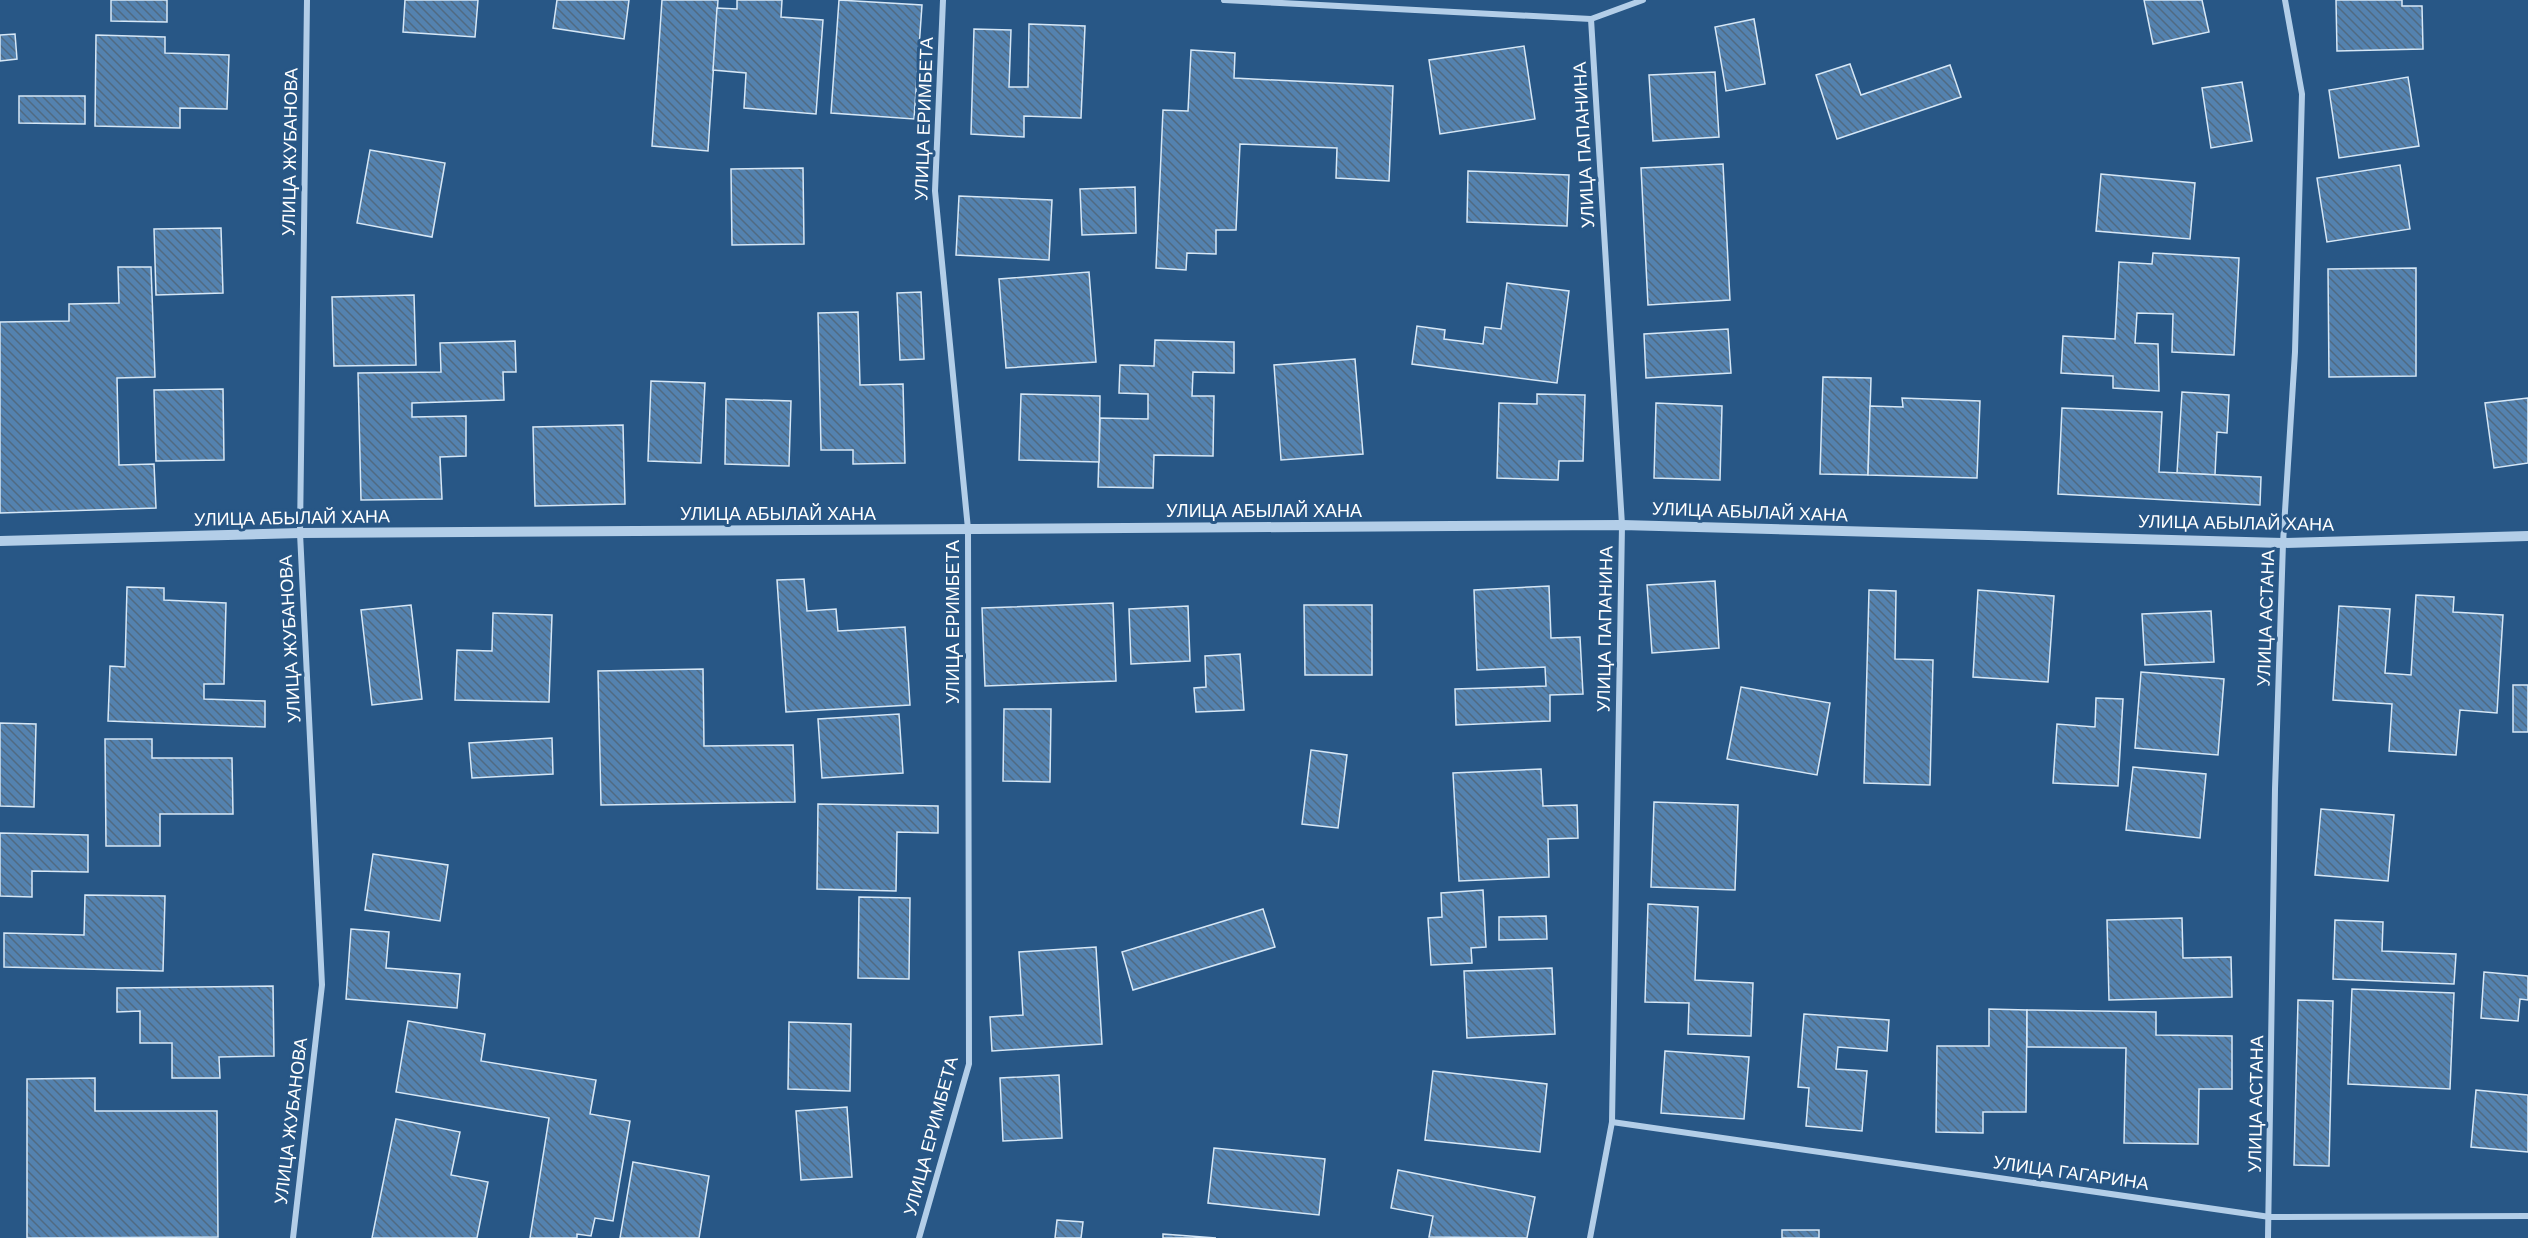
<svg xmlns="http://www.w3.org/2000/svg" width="2528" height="1238" viewBox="0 0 2528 1238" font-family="'DM Sans',sans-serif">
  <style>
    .building { fill: url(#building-back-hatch); stroke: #d6e7f6; stroke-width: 1.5 }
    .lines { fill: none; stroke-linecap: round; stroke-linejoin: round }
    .minor { stroke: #b3cee8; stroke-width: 6 }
    .tertiary { stroke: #b3cee8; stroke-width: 10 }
    .labels { text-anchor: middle; stroke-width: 6; stroke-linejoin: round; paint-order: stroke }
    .street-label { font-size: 18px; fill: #fff; stroke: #285786 }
  </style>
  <defs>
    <pattern id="building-back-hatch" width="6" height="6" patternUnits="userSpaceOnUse" patternTransform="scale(1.5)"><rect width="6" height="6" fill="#5482af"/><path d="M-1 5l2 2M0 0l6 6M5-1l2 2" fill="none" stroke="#506a82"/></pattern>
  </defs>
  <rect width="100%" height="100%" fill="#285786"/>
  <g class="building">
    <polygon points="111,0 167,0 167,22 111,21"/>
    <polygon points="405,0 478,0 475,37 403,32"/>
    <polygon points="557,0 629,0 624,39 553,28"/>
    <polygon points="662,0 718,0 708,151 652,146"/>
    <polygon points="737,0 782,0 781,17 823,20 816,114 744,108 746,73 713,70 717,8 737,9"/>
    <polygon points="839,0 922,5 914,119 831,113"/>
    <polygon points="2144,0 2202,0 2209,32 2153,44"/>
    <polygon points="2336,0 2402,0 2402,6 2422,6 2423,49 2337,51"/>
    <polygon points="1754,19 1765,84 1726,91 1715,27"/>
    <polygon points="1029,24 1085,26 1081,118 1024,116 1024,137 971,134 974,29 1011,30 1009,87 1028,87"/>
    <polygon points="15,34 17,59 0,61 0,35"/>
    <polygon points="96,35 165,37 165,53 229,55 227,109 180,108 180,128 95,126"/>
    <polygon points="1524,46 1535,119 1440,134 1429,60"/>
    <polygon points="1191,50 1235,53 1234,78 1393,86 1389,181 1336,178 1337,148 1240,144 1236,230 1216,230 1216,254 1187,253 1186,270 1156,268 1163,110 1188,111"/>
    <polygon points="1850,64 1861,95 1950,65 1961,97 1837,139 1816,75"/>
    <polygon points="1715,72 1719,137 1653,141 1649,75"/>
    <polygon points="2408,77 2419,146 2339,158 2329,90"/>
    <polygon points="2242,82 2252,141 2211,148 2202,88"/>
    <polygon points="19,96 85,96 85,124 19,123"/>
    <polygon points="370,150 445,163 432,237 357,223"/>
    <polygon points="1723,164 1730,300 1648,305 1641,168"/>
    <polygon points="2400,165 2410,229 2327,242 2317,178"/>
    <polygon points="803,168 804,244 732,245 731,169"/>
    <polygon points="1468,171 1569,175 1567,226 1467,222"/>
    <polygon points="2101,174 2195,183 2190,239 2096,231"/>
    <polygon points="1135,187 1136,233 1082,235 1080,189"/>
    <polygon points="959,196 1052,200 1049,260 956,255"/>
    <polygon points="221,228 223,293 156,295 154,229"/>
    <polygon points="2153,253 2239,258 2234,355 2172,352 2173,314 2137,313 2135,343 2158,344 2159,391 2113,388 2113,376 2061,373 2063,336 2115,339 2119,262 2152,264"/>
    <polygon points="118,267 151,267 155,377 117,378 119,465 154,464 156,508 0,513 0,322 69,321 69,304 119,303"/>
    <polygon points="2416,268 2416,376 2329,377 2328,269"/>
    <polygon points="1089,272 1096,362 1006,368 999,279"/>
    <polygon points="1507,283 1569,291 1557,383 1412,364 1417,326 1445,330 1444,339 1483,344 1485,327 1501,329"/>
    <polygon points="921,292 924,359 900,360 897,293"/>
    <polygon points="414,295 416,365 334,366 332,297"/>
    <polygon points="858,312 860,385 903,384 905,463 853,464 853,450 821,450 818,313"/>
    <polygon points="1728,329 1731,373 1646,378 1644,334"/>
    <polygon points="1155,340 1234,342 1234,373 1193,372 1192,396 1214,396 1213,456 1154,455 1153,488 1098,487 1100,418 1148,419 1148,394 1119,393 1120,365 1154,366"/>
    <polygon points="515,341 516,372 503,372 504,400 412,403 412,417 466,416 466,456 440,457 442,499 361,500 358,373 441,372 440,343"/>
    <polygon points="1355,359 1363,454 1281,460 1274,365"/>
    <polygon points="1823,377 1871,378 1868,475 1820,474"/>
    <polygon points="651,381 705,383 701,463 648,461"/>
    <polygon points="223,389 224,460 156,461 154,390"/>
    <polygon points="2182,392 2229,395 2227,433 2217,432 2215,475 2177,473"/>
    <polygon points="1021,394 1100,396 1099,462 1019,460"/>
    <polygon points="1537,394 1585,395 1583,461 1559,461 1558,480 1497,478 1499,403 1537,404"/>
    <polygon points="1902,398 1980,401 1977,478 1868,475 1870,406 1903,407"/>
    <polygon points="2528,398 2528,463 2494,468 2485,403"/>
    <polygon points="726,399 791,401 789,466 725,464"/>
    <polygon points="1656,403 1722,406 1720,480 1654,478"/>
    <polygon points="2062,408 2162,412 2159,472 2261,477 2260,505 2058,494"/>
    <polygon points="623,425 625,504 535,506 533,427"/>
    <polygon points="804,579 807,611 836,609 838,631 905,627 910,705 786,712 777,580"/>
    <polygon points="1715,581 1719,648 1652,653 1647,585"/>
    <polygon points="1549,586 1551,638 1580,637 1583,694 1550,695 1550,721 1456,725 1455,689 1546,686 1545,667 1477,670 1474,590"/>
    <polygon points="127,587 164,588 164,600 226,603 224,684 204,684 204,699 265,701 265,727 108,721 110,666 125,667"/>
    <polygon points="1869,590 1896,591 1895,659 1933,660 1930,785 1864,783"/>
    <polygon points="1978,590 2054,596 2048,682 1973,677"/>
    <polygon points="2416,595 2454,597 2453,612 2503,615 2497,713 2460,710 2456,755 2389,751 2392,704 2333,700 2339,606 2390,609 2385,673 2411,675"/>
    <polygon points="1113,603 1116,681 985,686 982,608"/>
    <polygon points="411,605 422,699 372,705 361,610"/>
    <polygon points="1304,605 1372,605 1372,675 1305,675"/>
    <polygon points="1188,606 1190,661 1131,664 1129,609"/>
    <polygon points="2211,611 2214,662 2145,665 2142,614"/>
    <polygon points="493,613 552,615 549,702 455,700 457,650 492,651"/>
    <polygon points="1240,654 1244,710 1196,712 1194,688 1206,687 1205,656"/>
    <polygon points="703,669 704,746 793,745 795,802 601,805 598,671"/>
    <polygon points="2141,672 2224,679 2218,755 2135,748"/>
    <rect x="2513" y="685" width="15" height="47"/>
    <polygon points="1741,687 1830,703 1817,775 1727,759"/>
    <polygon points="2096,698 2123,699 2118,786 2053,783 2057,724 2095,727"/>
    <polygon points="1004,709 1051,709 1050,782 1003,781"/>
    <polygon points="899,714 903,773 822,778 818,719"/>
    <polygon points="0,723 36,724 34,807 0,806"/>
    <polygon points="552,738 553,774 472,778 469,743"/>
    <polygon points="105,739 152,739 152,758 232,758 233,814 160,814 160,846 106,846"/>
    <polygon points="1311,750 1347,755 1338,828 1302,824"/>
    <polygon points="2133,767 2206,774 2200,838 2126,830"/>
    <polygon points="1541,769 1543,806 1577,805 1578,838 1548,839 1549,877 1459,881 1453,773"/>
    <polygon points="1654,802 1738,805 1735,890 1651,887"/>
    <polygon points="818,804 938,806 938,833 897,832 896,891 817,889"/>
    <polygon points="2321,809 2394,815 2388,881 2315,875"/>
    <polygon points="0,833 88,835 88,872 32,871 32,897 0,896"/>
    <polygon points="373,854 448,865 440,921 365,910"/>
    <polygon points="1483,890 1486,947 1471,948 1472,963 1431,965 1428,918 1442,917 1441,893"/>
    <polygon points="85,895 165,896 163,971 4,967 4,933 84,935"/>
    <polygon points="859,897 910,898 909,979 858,978"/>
    <polygon points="1648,904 1698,907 1695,980 1753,983 1751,1036 1688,1034 1689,1003 1645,1002"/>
    <polygon points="1263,909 1275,947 1133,990 1122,952"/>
    <polygon points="1546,916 1547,939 1499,940 1499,917"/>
    <polygon points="2182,918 2183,958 2231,957 2232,997 2109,1000 2107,920"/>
    <polygon points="2335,920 2383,922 2382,951 2456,954 2454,984 2333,979"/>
    <polygon points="351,929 389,932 386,968 460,974 457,1008 346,999"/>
    <polygon points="1096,947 1102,1044 992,1051 990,1017 1023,1015 1019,952"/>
    <polygon points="1552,968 1555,1034 1467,1038 1464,971"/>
    <polygon points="2484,972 2528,976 2528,1000 2520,999 2518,1021 2481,1018"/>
    <polygon points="273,986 274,1056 219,1057 220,1078 172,1078 172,1043 140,1043 140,1011 117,1012 117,988"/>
    <polygon points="2352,989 2454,993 2450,1089 2348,1084"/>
    <polygon points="2298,1000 2333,1001 2329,1166 2294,1165"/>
    <polygon points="1989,1009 2027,1010 2026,1112 1983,1112 1983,1133 1936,1132 1937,1046 1989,1046"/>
    <polygon points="2027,1010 2156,1012 2156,1035 2232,1036 2232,1089 2199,1089 2198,1144 2124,1143 2126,1048 2027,1047"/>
    <polygon points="1804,1014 1889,1020 1887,1051 1838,1047 1836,1069 1867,1071 1862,1131 1806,1126 1809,1088 1798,1087"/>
    <polygon points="408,1021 485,1034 481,1061 596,1080 590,1114 630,1121 613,1221 595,1218 591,1236 577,1234 577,1238 530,1238 549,1118 396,1092"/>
    <polygon points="789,1022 851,1024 850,1091 788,1089"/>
    <polygon points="1665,1051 1749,1057 1744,1119 1661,1113"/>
    <polygon points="1433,1071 1547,1084 1540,1152 1425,1140"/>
    <polygon points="1059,1075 1062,1138 1003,1141 1000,1078"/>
    <polygon points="95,1078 95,1111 217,1111 218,1237 27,1238 27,1079"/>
    <polygon points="2476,1090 2528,1095 2528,1152 2471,1147"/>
    <polygon points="847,1107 852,1177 801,1180 796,1111"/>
    <polygon points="396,1119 460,1132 451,1175 488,1182 477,1238 372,1238"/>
    <polygon points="1214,1148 1325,1159 1319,1215 1208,1203"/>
    <polygon points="633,1162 709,1176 699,1238 620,1238"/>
    <polygon points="1398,1170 1535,1197 1527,1238 1429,1237 1433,1216 1391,1208"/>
    <polygon points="1057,1220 1083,1222 1081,1238 1055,1238"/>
    <rect x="1782" y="1230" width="37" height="8"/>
    <polygon points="1163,1234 1216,1238 1163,1238"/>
  </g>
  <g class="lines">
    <g class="minor">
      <polyline points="1224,0 1591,19 1643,0"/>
      <polyline points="1612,1122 2270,1217 2528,1216"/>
      <polyline points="293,1238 322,985 300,533 307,0"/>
      <polyline points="919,1238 969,1064 968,529 935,191 943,0"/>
      <polyline points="1590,1238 1612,1122 1622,525 1591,19"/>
      <polyline points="2268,1238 2275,789 2283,543 2295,352 2302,94 2285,0"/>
    </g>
    <polyline class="tertiary" points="0,541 300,533 1622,525 2283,543 2528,536"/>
  </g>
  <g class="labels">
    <g class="street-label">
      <text transform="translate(924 119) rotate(-88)" y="6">УЛИЦА ЕРИМБЕТА</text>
      <text transform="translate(1584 145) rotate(-93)" y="6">УЛИЦА ПАПАНИНА</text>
      <text transform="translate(290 152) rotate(-89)" y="6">УЛИЦА ЖУБАНОВА</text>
      <text x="1264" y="517">УЛИЦА АБЫЛАЙ ХАНА</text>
      <text transform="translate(1750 512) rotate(2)" y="6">УЛИЦА АБЫЛАЙ ХАНА</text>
      <text x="778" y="520">УЛИЦА АБЫЛАЙ ХАНА</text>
      <text transform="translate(292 518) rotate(-1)" y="6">УЛИЦА АБЫЛАЙ ХАНА</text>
      <text transform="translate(2236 523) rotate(1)" y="6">УЛИЦА АБЫЛАЙ ХАНА</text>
      <text transform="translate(2266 618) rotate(-88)" y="6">УЛИЦА АСТАНА</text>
      <text transform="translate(953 622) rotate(-90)" y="6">УЛИЦА ЕРИМБЕТА</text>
      <text transform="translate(1605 629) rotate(-89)" y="6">УЛИЦА ПАПАНИНА</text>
      <text transform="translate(290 639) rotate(-93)" y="6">УЛИЦА ЖУБАНОВА</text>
      <text transform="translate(2256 1104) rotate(-89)" y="6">УЛИЦА АСТАНА</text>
      <text transform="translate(291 1121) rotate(-83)" y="6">УЛИЦА ЖУБАНОВА</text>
      <text transform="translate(931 1136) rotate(-75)" y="6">УЛИЦА ЕРИМБЕТА</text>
      <text transform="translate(2071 1173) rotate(8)" y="6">УЛИЦА ГАГАРИНА</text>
    </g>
  </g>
</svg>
